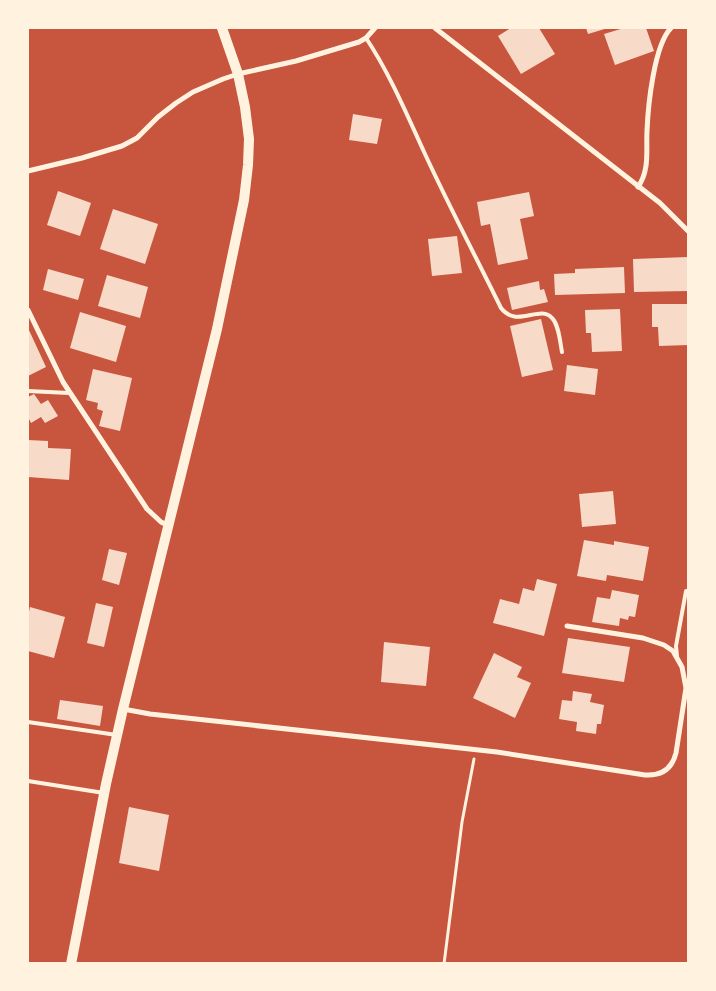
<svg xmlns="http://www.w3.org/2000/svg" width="716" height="991" viewBox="0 0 716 991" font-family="'PT Sans',sans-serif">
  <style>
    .building { fill: #f7dbc8 }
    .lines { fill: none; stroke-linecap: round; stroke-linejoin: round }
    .path { stroke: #fff3e0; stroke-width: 3 }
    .service { stroke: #fff3e0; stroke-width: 4 }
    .minor { stroke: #fff3e0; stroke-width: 5 }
    .secondary { stroke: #fff3e0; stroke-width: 10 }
  </style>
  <rect width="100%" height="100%" fill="#c8553d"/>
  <g class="building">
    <polygon points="511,28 539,28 555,54 521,74 498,36"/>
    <polygon points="586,28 608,28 588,34"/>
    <polygon points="624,28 646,28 654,51 615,65 604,34"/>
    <polygon points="353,114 382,119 377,144 349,140"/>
    <polygon points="58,191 91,203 80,236 47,225"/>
    <polygon points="529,192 534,216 520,219 528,259 498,265 490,224 481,226 477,202"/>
    <polygon points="113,209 158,224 145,264 100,249"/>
    <polygon points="457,236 462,273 432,276 428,239"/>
    <polygon points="688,257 688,291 634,292 633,259"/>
    <polygon points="624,267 625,293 555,295 554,274 575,273 575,269"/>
    <polygon points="48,269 84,279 78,300 43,290"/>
    <polygon points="107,275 148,287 140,318 98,306"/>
    <polygon points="539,281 540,290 544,289 548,302 512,310 507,288"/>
    <polygon points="652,304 688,304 688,345 659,346 658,327 652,327"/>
    <polygon points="620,309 622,351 592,352 591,333 586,333 585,310"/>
    <polygon points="80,312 126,326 116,362 70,348"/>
    <polygon points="541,319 553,370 522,377 510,326"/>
    <polygon points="28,328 46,367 28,376"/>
    <polygon points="567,365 598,369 595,395 564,391"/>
    <polygon points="93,369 132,378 120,431 99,426 103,411 97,409 98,403 86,400"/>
    <polygon points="34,394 41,404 48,400 58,416 45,423 41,417 31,423 28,417 28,397"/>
    <polygon points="28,440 48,441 48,448 71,449 69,480 28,477"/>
    <polygon points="613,491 616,524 582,527 579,494"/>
    <polygon points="584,540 614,545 614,541 649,547 643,581 607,575 606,581 577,576"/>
    <polygon points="109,549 127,553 119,585 102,580"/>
    <polygon points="537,579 557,584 544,636 493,623 500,599 519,604 523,588 534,591"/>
    <polygon points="612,590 639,595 635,617 629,616 628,620 620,618 619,626 592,622 597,597 610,599"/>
    <polygon points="96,603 113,607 104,647 87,643"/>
    <polygon points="30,607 65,617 54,658 28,651 28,616"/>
    <polygon points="568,638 630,647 624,682 562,673"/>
    <polygon points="384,642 430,647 426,686 381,682"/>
    <polygon points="494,653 522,667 517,677 531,683 515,718 473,698"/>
    <polygon points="573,691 592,694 590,702 604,705 601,724 597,724 596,734 576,731 577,722 559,719 562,700 572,701"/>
    <polygon points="60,700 103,706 100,726 57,719"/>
    <polygon points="129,807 169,815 159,871 119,863"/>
  </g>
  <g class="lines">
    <polyline class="path" points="444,964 462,822 474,759"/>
    <g class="service">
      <path d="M 366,38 C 390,74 407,115 425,154 C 449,206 476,257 501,308 C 517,329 540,304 552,318 C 559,325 560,342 562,352"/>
      <polyline points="28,391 69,393"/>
      <polyline points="677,656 676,646 686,591"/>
      <polyline points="28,722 117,735"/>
      <polyline points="28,781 104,793"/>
    </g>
    <g class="minor">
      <polyline points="435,28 660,203 688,231"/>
      <polyline points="28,171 82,158 122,146 137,138 158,117 176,103 193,92 223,79 238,74 296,61 359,42 366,38 375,28"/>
      <path d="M 638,187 C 650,170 646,150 647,131 C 648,106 654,45 671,28"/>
      <polyline points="28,310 63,382 147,509 161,522 167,525"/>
      <path d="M 123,709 L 150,714 L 497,752 L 645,775 C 662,776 672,769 676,753 L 686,688 L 682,667 L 673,651 L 664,645 L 643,638 L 567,626"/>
    </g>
    <polyline class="secondary" points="71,964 106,784 123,709 217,329 244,200 248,165 249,139 245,107 238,74 222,28"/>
  </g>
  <rect width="716" height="991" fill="none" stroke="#fff3e0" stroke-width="58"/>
</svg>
